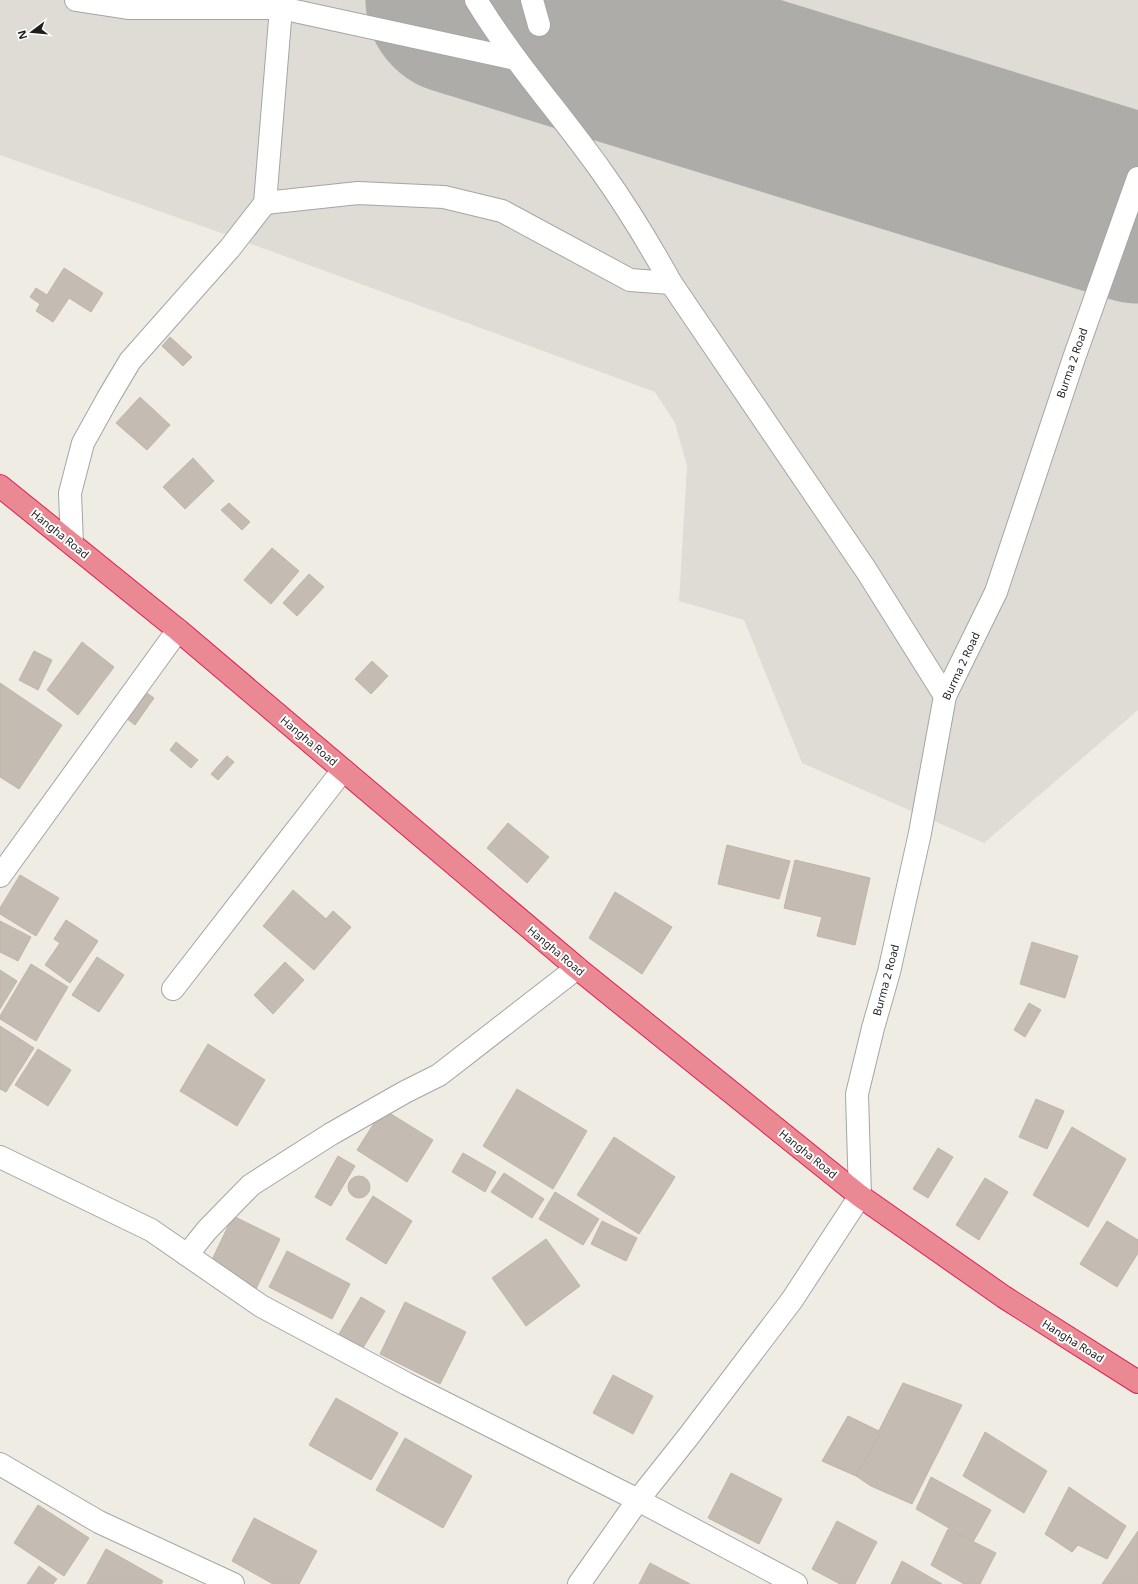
<svg xmlns="http://www.w3.org/2000/svg" width="1138" height="1584" viewBox="0 0 1138 1584" font-family="'Noto Sans',sans-serif">
  <style>
    .airport { fill: #dedcd5 }
    .lines { fill: none; stroke-linecap: round; stroke-linejoin: round }
    .runway { stroke: #aeaca8; stroke-width: 189 }
    .building { fill: #c4bcb3; stroke: #c2b4a6 }
    .minor-casing { stroke: #a5a5a5; stroke-width: 24 }
    .highway-casing { stroke: #e01e51; stroke-width: 24 }
    .minor { stroke: #fff; stroke-width: 22 }
    .highway { stroke: #ea8993; stroke-width: 22 }
    .labels { text-anchor: middle; stroke-width: 4; stroke-linejoin: round; paint-order: stroke }
    .street-label { font-size: 11px; fill: #1e1e1e; stroke: #fff }
  </style>
  <rect width="100%" height="100%" fill="#efece4"/>
  <polygon class="airport" points="0,0 1138,0 1138,710 984,843 802,763 744,620 679,601 687,466 675,423 655,392 227,235 0,155"/>
  <g class="lines">
    <polyline class="runway" points="460,0 1138,209"/>
  </g>
  <g class="building">
    <polygon points="64,268 103,293 91,312 69,298 53,322 36,311 40,304 30,297 36,288 47,295"/>
    <polygon points="170,337 192,357 183,366 162,346"/>
    <polygon points="140,397 170,425 147,450 116,423"/>
    <polygon points="193,458 214,481 185,509 163,487"/>
    <polygon points="229,503 250,522 242,530 221,510"/>
    <polygon points="272,548 299,571 271,604 244,580"/>
    <polygon points="309,574 324,587 297,616 283,603"/>
    <polygon points="82,642 114,667 78,715 47,690"/>
    <polygon points="34,651 52,660 38,690 19,680"/>
    <polygon points="372,661 388,676 371,694 355,679"/>
    <polygon points="0,683 62,725 19,789 0,777"/>
    <polygon points="145,692 154,698 135,725 126,718"/>
    <polygon points="176,742 198,760 191,768 170,750"/>
    <polygon points="227,756 234,762 218,780 211,774"/>
    <polygon points="508,823 549,857 527,883 487,848"/>
    <polygon points="727,845 790,861 779,899 718,884"/>
    <polygon points="795,860 870,878 855,945 817,936 822,917 784,908"/>
    <polygon points="20,875 59,898 36,936 0,914 0,908"/>
    <polygon points="293,890 326,919 333,911 351,927 314,970 263,926"/>
    <polygon points="615,892 672,927 642,974 589,938"/>
    <polygon points="66,920 98,941 70,983 45,965 60,943 54,939"/>
    <polygon points="0,921 31,937 18,961 0,952"/>
    <polygon points="1032,942 1078,956 1065,998 1020,984"/>
    <polygon points="97,957 124,975 99,1012 72,995"/>
    <polygon points="285,962 304,980 273,1014 254,995"/>
    <polygon points="31,964 68,987 36,1041 0,1019 0,1016"/>
    <polygon points="0,970 17,981 0,1009"/>
    <polygon points="1029,1003 1041,1010 1025,1037 1014,1030"/>
    <polygon points="0,1026 34,1048 6,1092 0,1089"/>
    <polygon points="208,1044 265,1080 237,1126 180,1091"/>
    <polygon points="38,1049 71,1070 48,1106 15,1085"/>
    <polygon points="517,1089 587,1131 553,1189 483,1146"/>
    <polygon points="1036,1099 1064,1111 1047,1149 1019,1137"/>
    <polygon points="383,1109 433,1140 407,1182 357,1150"/>
    <polygon points="1072,1127 1126,1159 1088,1227 1033,1195"/>
    <polygon points="614,1137 675,1177 639,1234 577,1195"/>
    <polygon points="938,1148 953,1157 928,1198 913,1189"/>
    <polygon points="463,1153 496,1172 485,1192 452,1172"/>
    <polygon points="338,1156 355,1166 331,1206 315,1197"/>
    <polygon points="504,1173 544,1199 532,1218 491,1192"/>
    <circle cx="359" cy="1187" r="11"/>
    <polygon points="985,1178 1008,1192 979,1240 956,1225"/>
    <polygon points="555,1192 599,1219 583,1245 539,1219"/>
    <polygon points="373,1196 412,1221 386,1264 346,1239"/>
    <polygon points="233,1216 280,1239 255,1291 208,1268"/>
    <polygon points="602,1221 637,1238 626,1261 591,1244"/>
    <polygon points="1107,1221 1138,1240 1138,1253 1117,1287 1080,1264"/>
    <polygon points="546,1239 580,1286 526,1326 492,1278"/>
    <polygon points="287,1251 350,1284 332,1319 269,1287"/>
    <polygon points="361,1297 385,1311 360,1353 336,1339"/>
    <polygon points="405,1302 466,1332 440,1384 380,1354"/>
    <polygon points="613,1375 653,1396 633,1434 593,1413"/>
    <polygon points="903,1383 962,1405 912,1504 871,1486 856,1476"/>
    <polygon points="336,1398 398,1433 371,1480 309,1445"/>
    <polygon points="848,1416 881,1432 856,1476 822,1461"/>
    <polygon points="985,1432 1047,1471 1024,1513 963,1476"/>
    <polygon points="405,1438 472,1476 443,1528 376,1490"/>
    <polygon points="731,1473 782,1499 759,1544 708,1518"/>
    <polygon points="931,1477 991,1510 973,1542 916,1509"/>
    <polygon points="1069,1487 1126,1526 1107,1559 1078,1545 1072,1552 1045,1534"/>
    <polygon points="38,1505 89,1538 64,1576 14,1543"/>
    <polygon points="254,1518 317,1551 299,1584 273,1584 232,1561"/>
    <polygon points="837,1521 877,1542 855,1584 840,1584 812,1569"/>
    <polygon points="948,1529 996,1553 980,1584 964,1584 931,1565"/>
    <polygon points="1138,1531 1138,1584 1102,1584"/>
    <polygon points="106,1549 163,1581 161,1584 87,1584"/>
    <polygon points="902,1561 942,1584 891,1584"/>
    <polygon points="650,1563 690,1584 639,1584"/>
    <polygon points="39,1566 57,1579 53,1584 27,1584"/>
  </g>
  <g class="lines">
    <g class="minor-casing">
      <g id="minor">
        <polyline points="76,0 128,8 281,8 516,59"/>
        <path d="M 476,0 C 513,61 561,114 602,172 C 627,207 650,245 671,283 L 866,570 L 945,696"/>
        <polyline points="532,0 539,25"/>
        <polyline points="265,203 358,193 444,197 502,211 630,280 671,283"/>
        <polyline points="72,544 70,493 83,443 108,398 130,361 230,248 265,203 281,8 279,0"/>
        <polyline points="0,876 178,630"/>
        <polyline points="173,989 343,770"/>
        <polyline points="0,1157 151,1230 261,1306 407,1384 638,1500 796,1584"/>
        <polyline points="187,1255 207,1230 251,1185 331,1134 405,1092 439,1075 577,968"/>
        <polyline points="0,1464 99,1522 233,1584"/>
        <polyline points="579,1584 638,1500 688,1437 792,1300 860,1196 857,1094 873,1028 889,972 920,833 945,696 996,592 1074,358 1138,178"/>
      </g>
    </g>
    <g class="highway-casing">
      <polyline id="highway" points="0,486 178,630 577,968 860,1196 1004,1297 1138,1382"/>
    </g>
    <use href="#minor" class="minor"/>
    <use href="#highway" class="highway"/>
  </g>
  <g class="labels">
    <g class="street-label">
      <text transform="translate(1072 363) rotate(-71)" y="4">Burma 2 Road</text>
      <text transform="translate(60 534) rotate(39)" y="4">Hangha Road</text>
      <text transform="translate(961 666) rotate(-65)" y="4">Burma 2 Road</text>
      <text transform="translate(309 741) rotate(40)" y="4">Hangha Road</text>
      <text transform="translate(556 951) rotate(40)" y="4">Hangha Road</text>
      <text transform="translate(886 980) rotate(-75)" y="4">Burma 2 Road</text>
      <text transform="translate(808 1154) rotate(39)" y="4">Hangha Road</text>
      <text transform="translate(1073 1341) rotate(32)" y="4">Hangha Road</text>
    </g>
  </g>
  <g transform="translate(32 32) rotate(254)" stroke="#ffffff" stroke-width="3" paint-order="stroke">
  <path d="M0-3L7 15L0 10L-7 15Z" fill="#1e1e1e"/>
  <text y="-6" font-size="11" font-weight="bold" text-anchor="middle" fill="#1e1e1e">N</text>
  </g>
</svg>
